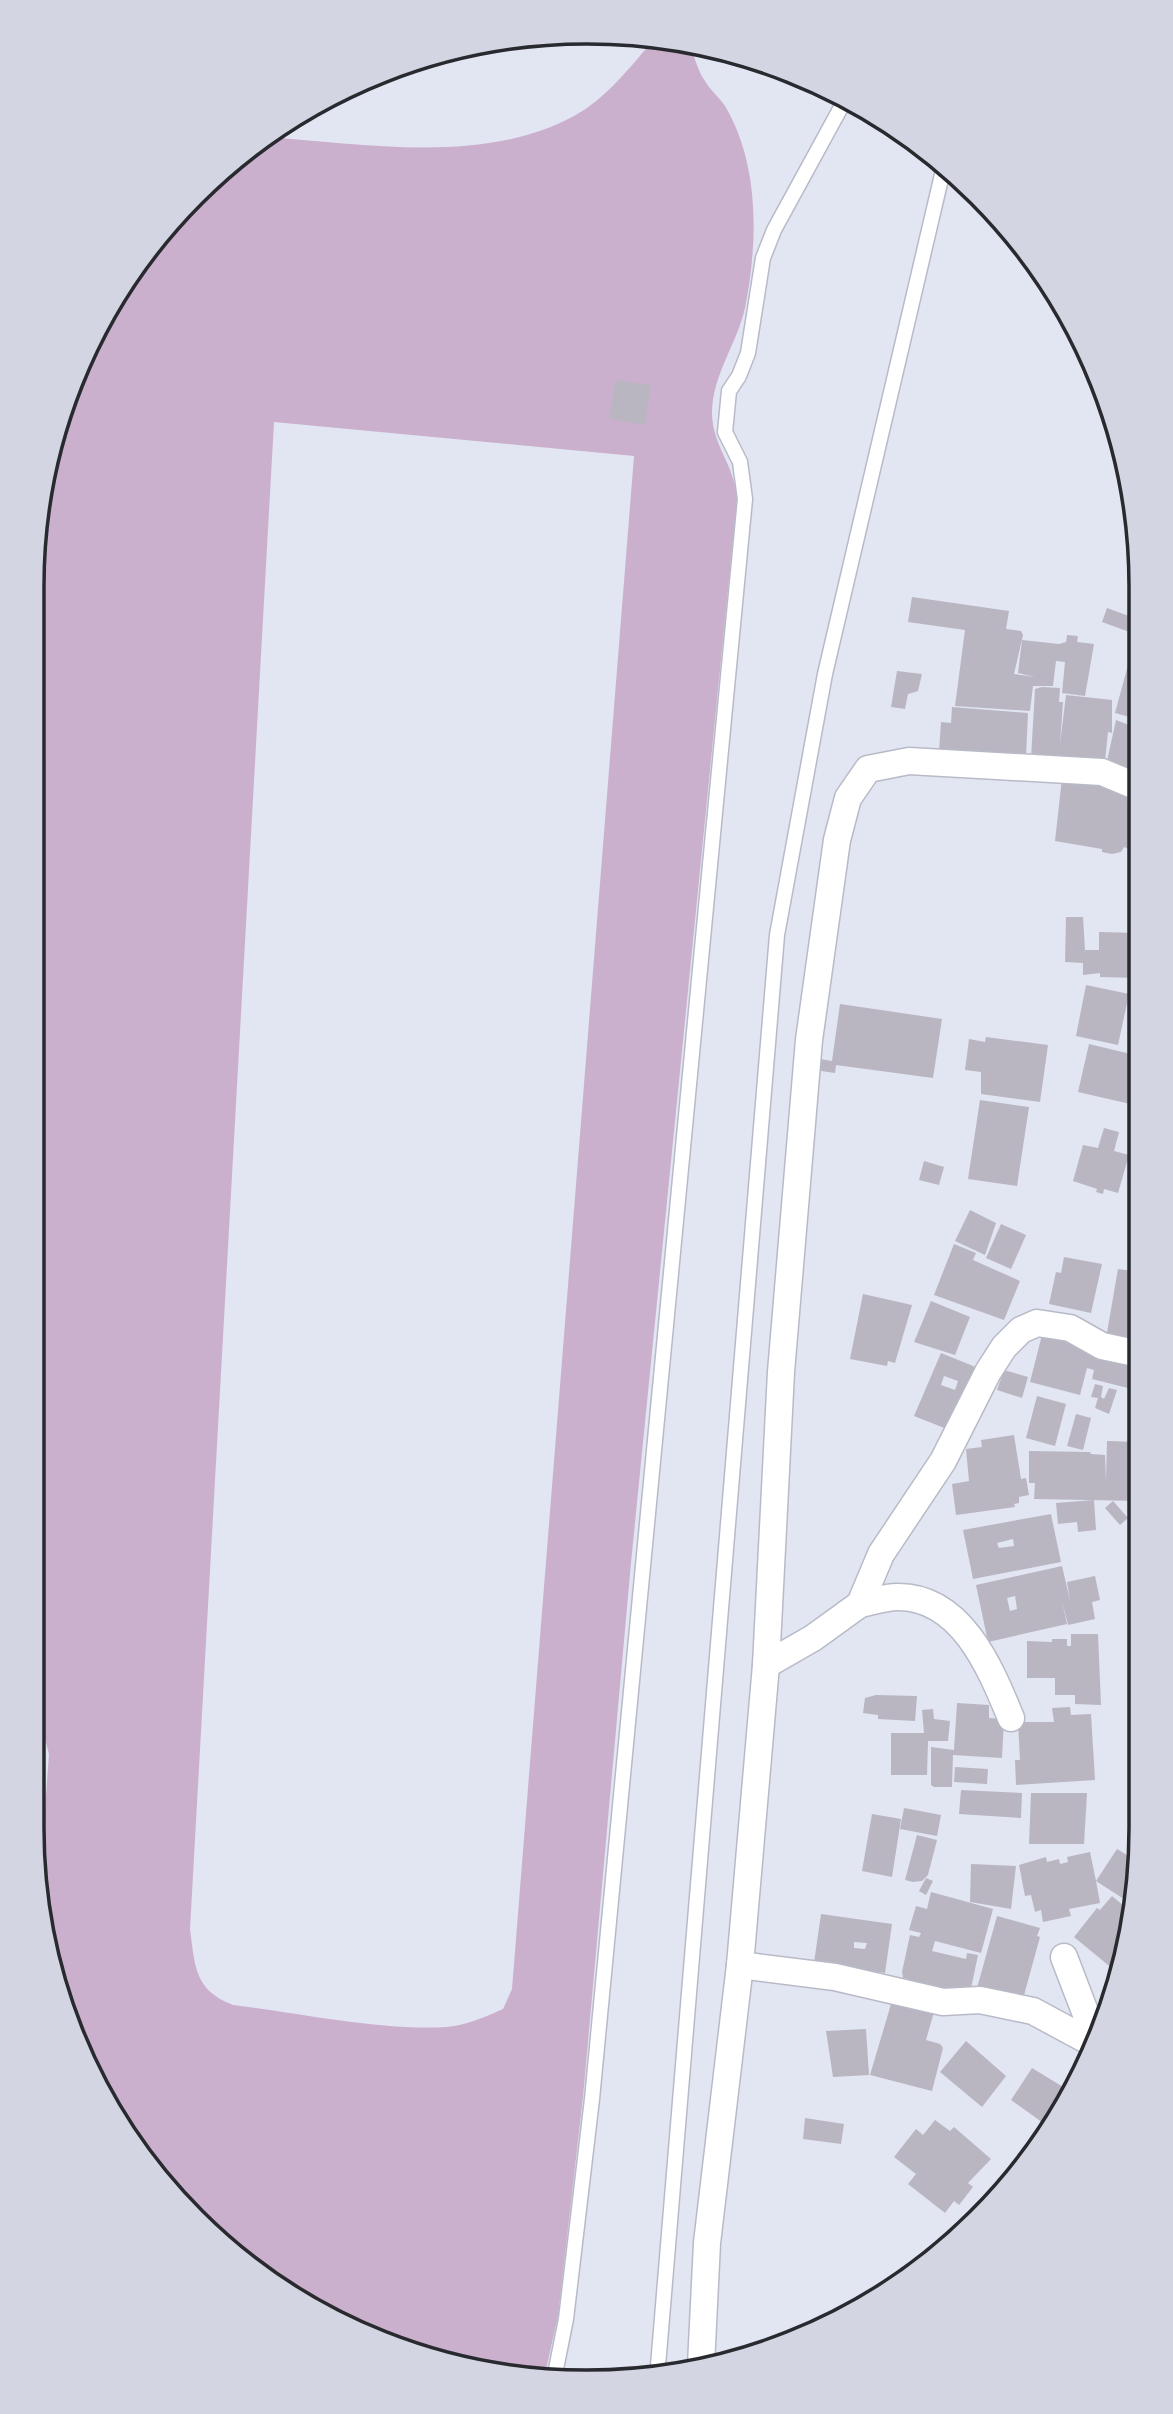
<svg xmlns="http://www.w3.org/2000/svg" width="1173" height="2414" viewBox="0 0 1173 2414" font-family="Figtree,sans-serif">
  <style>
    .green { fill: #cbb0ce; fill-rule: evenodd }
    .building { fill: #b9b6c2; fill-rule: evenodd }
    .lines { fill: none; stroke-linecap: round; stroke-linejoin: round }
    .service-casing { stroke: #b8bbc7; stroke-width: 17 }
    .minor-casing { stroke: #b8bbc7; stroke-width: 29 }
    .service { stroke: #fff; stroke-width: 14 }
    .minor { stroke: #fff; stroke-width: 26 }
    .rim { fill: none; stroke: #292a2f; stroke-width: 3.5 }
  </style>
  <rect width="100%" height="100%" fill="#e2e5f2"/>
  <path class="green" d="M 655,38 L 689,42 C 694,54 697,70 705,81 C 710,90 719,97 725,106 C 760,165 758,243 745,308 C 737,344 712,375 712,414 C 713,447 734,463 737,499 L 631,1563 L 583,2097 L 558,2316 L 545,2374 L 478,2372 L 309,2308 L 220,2245 L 146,2166 L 61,2006 L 40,1877 L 49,1754 L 40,1721 L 32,1710 L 32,723 L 54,441 L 74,374 L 125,278 L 194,194 L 264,137 C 364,143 482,166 574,116 C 606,99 632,65 655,38 ZM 274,422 L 634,456 L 512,1989 L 503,2009 C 485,2017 467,2025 447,2027 C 381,2031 299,2013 233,2005 C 194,1990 195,1966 190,1929 Z"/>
  <g class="building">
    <polygon points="615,380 651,385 645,425 609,419"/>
    <polygon points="912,597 1009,611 1006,629 1021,631 1023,635 1014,674 1035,677 1018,673 1022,640 1059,644 1066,642 1067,635 1078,636 1077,642 1094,644 1085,696 1062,693 1065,662 1056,661 1053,686 1033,686 1030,711 955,706 965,630 908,622"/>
    <polygon points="1107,608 1137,619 1135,634 1102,622"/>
    <polygon points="1131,654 1137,656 1137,719 1115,713"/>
    <polygon points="897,671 922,674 918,691 908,694 905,709 891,707"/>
    <polygon points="1042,687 1060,688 1059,702 1063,702 1060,744 1066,695 1112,700 1112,733 1108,732 1105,761 1031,758 1035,689"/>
    <polygon points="952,707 1028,713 1026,757 939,751 941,722 951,723"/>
    <polygon points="1116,720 1137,728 1138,781 1106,766"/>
    <polygon points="1062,778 1112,783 1111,791 1127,792 1128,807 1134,808 1131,824 1138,826 1136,852 1124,847 1121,852 1112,854 1102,852 1102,849 1055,841"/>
    <polygon points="1066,917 1083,917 1085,950 1099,950 1099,932 1138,933 1138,978 1100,977 1100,973 1083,975 1083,963 1065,962"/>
    <polygon points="1086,985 1129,994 1118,1045 1076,1036"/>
    <polygon points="840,1004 942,1019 933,1078 836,1065 835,1073 814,1070 815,1058 832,1061"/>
    <polygon points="986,1037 1048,1045 1040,1102 981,1094 981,1072 965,1070 969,1039 985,1042"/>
    <polygon points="1089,1044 1139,1056 1139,1106 1078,1092"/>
    <polygon points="980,1100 1029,1107 1017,1186 968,1179"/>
    <polygon points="1104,1128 1119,1132 1114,1151 1129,1155 1118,1193 1104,1189 1103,1194 1096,1192 1097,1189 1073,1181 1083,1145 1098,1148"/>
    <polygon points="924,1161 944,1167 939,1185 919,1180"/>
    <polygon points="970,1210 996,1223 985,1255 955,1241"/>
    <polygon points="1001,1224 1026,1235 1011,1269 986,1258"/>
    <polygon points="954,1244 976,1253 973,1260 1020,1281 1004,1320 934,1295"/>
    <polygon points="1064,1257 1102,1264 1091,1313 1049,1304 1056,1272 1061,1273"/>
    <polygon points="1118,1269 1139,1272 1140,1350 1105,1344"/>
    <polygon points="863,1294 912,1305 895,1363 888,1361 887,1366 850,1359"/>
    <polygon points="931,1301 970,1317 955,1355 914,1342"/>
    <polygon points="1043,1331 1134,1365 1128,1388 1092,1379 1094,1370 1087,1368 1080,1395 1030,1382"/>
    <path d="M 941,1353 L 983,1370 L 957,1433 L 914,1416 ZM 944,1376 L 958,1381 L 955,1390 L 941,1385 Z"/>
    <polygon points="1004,1370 1028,1377 1022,1398 997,1390"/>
    <polygon points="1095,1384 1103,1386 1101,1397 1104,1399 1109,1388 1117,1390 1109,1414 1095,1408 1098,1398 1091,1397"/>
    <polygon points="1037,1396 1066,1404 1055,1446 1026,1438"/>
    <polygon points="1076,1414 1091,1418 1083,1450 1067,1446"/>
    <polygon points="1014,1435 1021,1479 1026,1478 1029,1495 1019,1497 1019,1503 1014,1504 1015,1507 956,1515 952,1484 969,1481 966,1449 982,1447 981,1440"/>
    <polygon points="1107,1441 1140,1442 1140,1501 1034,1499 1035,1483 1029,1483 1029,1451 1090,1452 1091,1454 1105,1455 1106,1481"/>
    <polygon points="1094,1500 1096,1530 1078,1532 1077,1522 1058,1524 1056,1503"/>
    <polygon points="1113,1501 1128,1518 1120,1525 1105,1508"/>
    <polygon points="1134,1505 1140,1507 1140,1528 1129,1525"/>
    <path d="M 1051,1514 L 1061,1562 L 973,1579 L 963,1530 ZM 1013,1539 L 1014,1546 L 999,1548 L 997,1543 Z"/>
    <path d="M 1062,1566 L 1070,1600 L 1067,1582 L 1095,1576 L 1100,1600 L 1092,1602 L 1095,1619 L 1068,1625 L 1062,1601 L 1067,1624 L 988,1642 L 976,1585 ZM 1015,1596 L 1017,1609 L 1010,1611 L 1007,1598 Z"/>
    <polygon points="1071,1634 1098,1634 1101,1705 1075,1704 1075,1695 1055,1695 1055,1678 1027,1678 1027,1641 1052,1642 1052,1639 1067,1639 1067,1646 1071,1646"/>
    <polygon points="876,1695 917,1696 915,1721 878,1719 878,1715 863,1713 865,1698"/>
    <polygon points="957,1703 989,1705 989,1718 1004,1719 1002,1758 953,1755 952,1787 934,1787 931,1785 931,1747 954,1750"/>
    <polygon points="1070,1707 1071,1715 1091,1714 1095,1780 1016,1785 1015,1760 1020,1760 1018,1722 1054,1722 1052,1708"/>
    <polygon points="933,1709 934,1719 950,1721 948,1741 928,1741 927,1775 891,1775 891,1733 924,1733 922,1710"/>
    <polygon points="955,1767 988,1769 987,1784 954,1782"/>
    <polygon points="961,1790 1022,1793 1021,1818 959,1814"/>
    <polygon points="1031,1793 1087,1793 1084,1844 1029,1844"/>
    <polygon points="904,1808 941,1815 937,1836 900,1829"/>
    <polygon points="872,1814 901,1819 892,1877 862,1871"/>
    <polygon points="917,1835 937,1840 928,1875 922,1881 913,1882 905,1880"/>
    <polygon points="1117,1849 1138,1862 1136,1886 1127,1901 1096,1881 1100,1903 1069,1909 1071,1916 1043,1922 1041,1910 1035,1912 1031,1895 1025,1896 1019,1865 1046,1857 1047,1862 1059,1859 1060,1864 1068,1862 1067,1857 1090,1852 1096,1881"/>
    <polygon points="971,1864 1016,1866 1011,1909 970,1902"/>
    <polygon points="926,1878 933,1881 926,1895 919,1891"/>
    <polygon points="931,1892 993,1909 981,1953 935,1941 932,1951 966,1959 967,1953 978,1955 969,1998 907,1990 909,1979 903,1978 902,1972 910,1935 919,1937 921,1933 909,1930 916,1906 927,1909"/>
    <polygon points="1112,1896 1130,1911 1128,1914 1133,1918 1131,1936 1119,1974 1074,1937 1097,1908 1100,1910"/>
    <path d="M 821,1914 L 892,1924 L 885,1973 L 814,1963 ZM 854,1942 L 867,1943 L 865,1949 L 854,1948 Z"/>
    <polygon points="997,1916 1040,1928 1037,1936 1040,1937 1021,2006 977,1988"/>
    <polygon points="894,1994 936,2005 926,2040 940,2044 943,2048 932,2091 870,2075"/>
    <polygon points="866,2029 869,2075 833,2077 826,2031"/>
    <polygon points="966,2041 1006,2076 982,2107 940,2072"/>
    <polygon points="1032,2068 1068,2090 1046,2125 1011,2100"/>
    <polygon points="805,2118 844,2124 841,2144 803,2139"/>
    <polygon points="935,2120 950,2131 954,2127 991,2159 968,2183 973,2187 959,2205 954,2201 945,2213 908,2184 916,2174 894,2157 916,2129 923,2135"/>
  </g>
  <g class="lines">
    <g class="service-casing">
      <g id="service">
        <polyline points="555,2374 566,2319 592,2099 745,499 740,462 725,432 729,391 739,376 748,353 763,258 774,230 845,100"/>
        <polyline points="657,2378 777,935 825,674 944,166"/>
      </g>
    </g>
    <g class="minor-casing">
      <g id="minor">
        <path d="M 860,1604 C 872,1602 885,1597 897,1597 C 961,1596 990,1667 1011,1718"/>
        <polyline points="766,1665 813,1638 860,1604 881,1554 943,1461 988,1372 1004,1347 1021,1330 1037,1323 1070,1328 1102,1346 1140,1354"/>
        <polyline points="1064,1957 1097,2043"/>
        <polyline points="740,1965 835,1977 943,2002 980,2000 1033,2011 1096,2045"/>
        <polyline points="701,2365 707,2243 740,1965 766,1665 781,1372 809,1040 837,840 848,798 868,769 909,761 1102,772 1138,787"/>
      </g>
    </g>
    <use href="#service" class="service"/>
    <use href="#minor" class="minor"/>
  </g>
  <path d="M0 0H1173V2414H0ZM586 44H587A542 542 0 0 1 1129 586V1828A542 542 0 0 1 587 2370H586A542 542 0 0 1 44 1828V586A542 542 0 0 1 586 44Z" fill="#d3d6e2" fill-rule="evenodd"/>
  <path class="rim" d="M586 44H587A542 542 0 0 1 1129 586V1828A542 542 0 0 1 587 2370H586A542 542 0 0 1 44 1828V586A542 542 0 0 1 586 44Z"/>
</svg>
